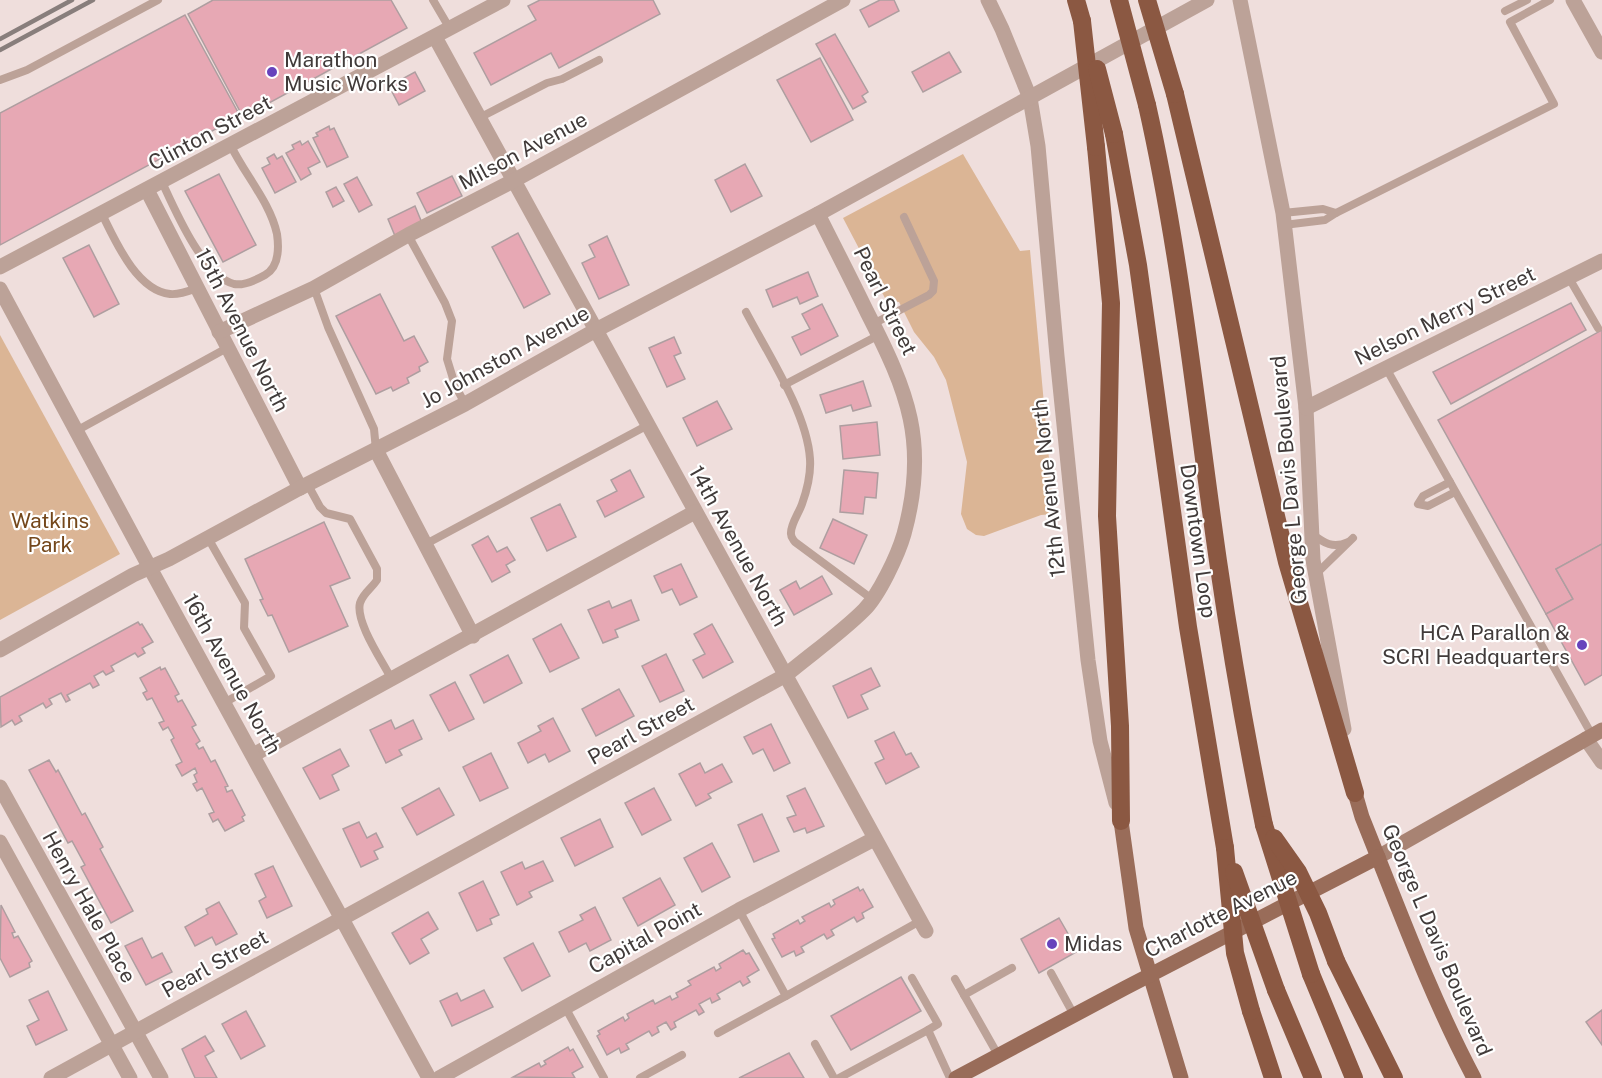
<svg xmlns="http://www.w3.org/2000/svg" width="1602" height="1078" viewBox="0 0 1602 1078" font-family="'Public Sans',sans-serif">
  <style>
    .green { fill: #dbb595 }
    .building { fill: #e7a8b4; stroke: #ae9ea0; stroke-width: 1.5 }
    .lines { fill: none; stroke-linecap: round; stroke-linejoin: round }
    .service { stroke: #bca298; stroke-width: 8 }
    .minor { stroke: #bca298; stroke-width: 15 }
    .tertiary { stroke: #bca298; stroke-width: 15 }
    .secondary { stroke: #a88373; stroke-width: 15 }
    .primary { stroke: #996c59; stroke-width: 15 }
    .motorway { stroke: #8b5842; stroke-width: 18 }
    .rail { stroke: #887e7c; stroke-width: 4.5 }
    .motorway-bridge { stroke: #8b5842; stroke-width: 18 }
    .poi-dot { fill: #6743bc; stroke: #fff; stroke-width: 2 }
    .labels { text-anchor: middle; stroke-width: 4.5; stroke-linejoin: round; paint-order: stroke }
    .poi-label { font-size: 21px; fill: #413b3a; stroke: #fff; text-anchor: start }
    .street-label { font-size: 21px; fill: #413b3a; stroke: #fff }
    .park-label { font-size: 21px; fill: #74471b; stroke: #fff }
  </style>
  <rect width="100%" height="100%" fill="#efdedc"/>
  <g class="green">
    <polygon points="963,154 1020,251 1030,250 1054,514 1041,515 984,536 976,535 967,529 961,514 967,462 946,380 934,357 914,332 899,302 886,300 843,218"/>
    <polygon points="0,335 120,554 0,620"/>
  </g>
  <g class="building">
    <polygon points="213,0 391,0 407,28 243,117 188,14"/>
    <polygon points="540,0 653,0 660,14 559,68 551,53 491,85 474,53 536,20 528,6"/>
    <polygon points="880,0 894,0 899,11 869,27 860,10"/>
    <polygon points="185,15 240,116 0,245 0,113"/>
    <polygon points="835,34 868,92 862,96 866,102 853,109 816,44"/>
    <polygon points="949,52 961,72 923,92 912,72"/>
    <polygon points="820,58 853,120 811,142 777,80"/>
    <polygon points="415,72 425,91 399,105 389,86"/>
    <polygon points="329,126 330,130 334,128 348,157 327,167 313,138 318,136 316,133"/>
    <polygon points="300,141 302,145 308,141 320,162 308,168 311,174 301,180 286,153 294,149 292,145"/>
    <polygon points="274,154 277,159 282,156 296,182 275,193 262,168 270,164 267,158"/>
    <polygon points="745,164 762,196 731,212 715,180"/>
    <polygon points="219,174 256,245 223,262 185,191"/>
    <polygon points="452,176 462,196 427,213 417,193"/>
    <polygon points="357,177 372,205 359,212 344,184"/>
    <polygon points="336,187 344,201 333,207 326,192"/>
    <polygon points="415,206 422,223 395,236 388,219"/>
    <polygon points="518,233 550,294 524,308 492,247"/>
    <polygon points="607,236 629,285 599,299 582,263 595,257 589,245"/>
    <polygon points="89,245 119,304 94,317 63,258"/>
    <polygon points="808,272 818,296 800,304 797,297 773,307 766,290"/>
    <polygon points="380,294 404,341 414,336 428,362 419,367 420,371 407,378 409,383 393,391 391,387 376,394 336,316"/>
    <polygon points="1571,303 1586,330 1451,404 1433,372"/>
    <polygon points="822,304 838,336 801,355 792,337 810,329 802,314"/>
    <polygon points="1602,330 1602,544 1556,569 1573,599 1546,614 1438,420"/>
    <polygon points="674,337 681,353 674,356 685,379 667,387 649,348"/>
    <polygon points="863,381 871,406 853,411 851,405 826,413 820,395"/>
    <polygon points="717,401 732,429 697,446 683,418"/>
    <polygon points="877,422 880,455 843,459 840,426"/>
    <polygon points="630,470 644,497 605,517 597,501 617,491 611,480"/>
    <polygon points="844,470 878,473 876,498 865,497 863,514 840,512"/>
    <polygon points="560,504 576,537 547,551 531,518"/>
    <polygon points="833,519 867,535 854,564 820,548"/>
    <polygon points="324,522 350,578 330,586 348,626 289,652 272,615 268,616 260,600 263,599 245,559"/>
    <polygon points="488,536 497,552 507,547 515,560 506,565 510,572 492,582 472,545"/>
    <polygon points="1602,544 1602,675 1585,685 1546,614 1573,599 1556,569"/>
    <polygon points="681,564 697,597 680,605 672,589 662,593 654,576"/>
    <polygon points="822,576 832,594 794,615 780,590 796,581 800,589"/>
    <polygon points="631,600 639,620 615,630 618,637 603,643 588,610 609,601 612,608"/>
    <polygon points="138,622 140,625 142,624 153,642 142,648 145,653 138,657 135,653 111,666 114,671 106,675 103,671 94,676 99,685 93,688 90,683 67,695 70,700 66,702 61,693 49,699 52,704 46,708 43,703 19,716 22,721 15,725 12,720 1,727 0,697"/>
    <polygon points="561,624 579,658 550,672 533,639"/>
    <polygon points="712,624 733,662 703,678 693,660 705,654 694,634"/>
    <polygon points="666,654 684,691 660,702 642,666"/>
    <polygon points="508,655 522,683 484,703 470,675"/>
    <polygon points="160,667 161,670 165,668 179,694 175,696 178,702 182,700 196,725 192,727 200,741 196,744 199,749 203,747 211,762 215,760 228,786 225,787 227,792 232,790 245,815 242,817 244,821 225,831 218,819 213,822 209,814 214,812 202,788 197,791 193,784 197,782 194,775 197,773 195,768 182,776 176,765 182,762 171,740 174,738 168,727 163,730 159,723 164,721 152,698 147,700 143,693 147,691 140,678"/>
    <polygon points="871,668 880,686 861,695 868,709 848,718 833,686"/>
    <polygon points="455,682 474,719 449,731 430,695"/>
    <polygon points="619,689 634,716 596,736 582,709"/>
    <polygon points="553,718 570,751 549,762 545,754 528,763 518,743 541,731 538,726"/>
    <polygon points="391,720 395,729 413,720 422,739 399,750 402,755 386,763 370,730"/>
    <polygon points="771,724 790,763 774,771 763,749 753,754 744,737"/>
    <polygon points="894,732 906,755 911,753 919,767 886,784 875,763 884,759 875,741"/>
    <polygon points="340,749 349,766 332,775 339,790 320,799 303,768"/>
    <polygon points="491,753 508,788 480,801 463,767"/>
    <polygon points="49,760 56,772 58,770 82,815 85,813 103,847 100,849 133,911 111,923 81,867 85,865 72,841 68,843 29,770"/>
    <polygon points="700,763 705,773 722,764 732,782 708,794 711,798 696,806 679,774"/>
    <polygon points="439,788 454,815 417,835 402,808"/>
    <polygon points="654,788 671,820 642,835 625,803"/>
    <polygon points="805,788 824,826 807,833 805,828 794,832 787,818 796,815 787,796"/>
    <polygon points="762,814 779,851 754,862 738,825"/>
    <polygon points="600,819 613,847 575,866 561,838"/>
    <polygon points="359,822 367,838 376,833 383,847 374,851 378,859 361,867 343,829"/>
    <polygon points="712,843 730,877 702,892 684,858"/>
    <polygon points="543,861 553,881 529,892 532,897 517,905 501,872 522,862 525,869"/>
    <polygon points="273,866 292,906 267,918 259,901 266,897 255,874"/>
    <polygon points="660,878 675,905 638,926 623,898"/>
    <polygon points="483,881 499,915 490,919 492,924 477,931 459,893"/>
    <polygon points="858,887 860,891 863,889 873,907 862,913 864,918 857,922 854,917 831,930 834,935 827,939 824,934 801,947 804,952 796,956 794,951 782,957 772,939 775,938 773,934 798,920 800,924 805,921 802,917 829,903 831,907 835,904 833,900"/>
    <polygon points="219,902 237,934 216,945 212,937 195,946 185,927 208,914 206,909"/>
    <polygon points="1,905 15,932 12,933 14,938 18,936 32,961 29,963 30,967 10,977 0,958"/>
    <polygon points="595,907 611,940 590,951 586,943 569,952 559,932 583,920 580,915"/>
    <polygon points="428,912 438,929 421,939 429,953 410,964 392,933"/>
    <polygon points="1059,918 1078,951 1039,973 1021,939"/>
    <polygon points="142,938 152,958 162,953 172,972 146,985 125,946"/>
    <polygon points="533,943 550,976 522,991 504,958"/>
    <polygon points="743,950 746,954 749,953 759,970 747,977 750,982 743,986 740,981 717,994 720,999 712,1003 710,998 699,1004 704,1012 699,1015 696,1010 674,1022 676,1027 671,1030 666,1022 657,1027 659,1032 652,1036 649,1031 626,1044 629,1049 621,1053 619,1048 607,1055 597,1036 600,1034 598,1031 623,1017 625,1021 629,1018 627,1014 653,1000 655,1004 670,996 672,1000 678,997 676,993 691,985 688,981 714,967 716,971 721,968 719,964"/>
    <polygon points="901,977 921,1011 851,1050 831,1016"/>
    <polygon points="484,990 493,1007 452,1026 440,1001 457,993 461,1001"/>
    <polygon points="48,991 67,1030 36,1045 27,1026 39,1020 29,1000"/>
    <polygon points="1602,1010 1602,1045 1586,1022"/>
    <polygon points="246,1011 265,1046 241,1059 222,1024"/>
    <polygon points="205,1036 214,1051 205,1056 217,1078 195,1078 182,1049"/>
    <polygon points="568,1047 570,1051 573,1049 583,1067 572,1073 575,1078 513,1077 539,1063 541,1067 546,1064 544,1061"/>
    <polygon points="789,1053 804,1078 739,1078"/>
  </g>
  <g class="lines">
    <g class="service">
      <polyline points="433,0 450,29"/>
      <polyline points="1505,11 1527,0"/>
      <polyline points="0,80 27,70 158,0"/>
      <polyline points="479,118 547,83 562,79 599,60"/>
      <path d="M 162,182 C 175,210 203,276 234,284 C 244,286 256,280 265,275 C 279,267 279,248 277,234 C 270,202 245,175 231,146"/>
      <polyline points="1283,213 1323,209 1336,213"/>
      <path d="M 102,214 C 115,240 136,290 170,294 C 179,295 189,291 197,288"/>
      <polyline points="1284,225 1325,220 1336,213 1554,104 1510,22 1550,0"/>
      <polyline points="408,235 445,303 452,321 447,359 455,385 465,404"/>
      <polyline points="1569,278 1598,328"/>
      <polyline points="314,288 328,327 374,429 376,450"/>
      <path d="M 746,312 C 768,354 807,413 810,459 C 811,474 807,490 802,504 C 799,513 790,525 791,534 C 791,538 793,539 795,542 L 872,599"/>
      <polyline points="873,324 929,295 933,291 934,281 904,217"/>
      <polyline points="1386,368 1592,735"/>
      <polyline points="784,385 879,335"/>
      <polyline points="76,431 227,348"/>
      <polyline points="1450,482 1423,496 1418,504 1428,506 1455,492"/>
      <path d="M 308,485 L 320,507 L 326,513 L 350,519 L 377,569 L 377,580 C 372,588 363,593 360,603 C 355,622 383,662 392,680"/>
      <path d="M 1312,534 C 1324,543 1333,549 1348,542"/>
      <polyline points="208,538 245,603 244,628 271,676 224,703"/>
      <polyline points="424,545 648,425"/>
      <polyline points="1316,574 1353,538"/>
      <polyline points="739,910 786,996 920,921"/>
      <polyline points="1051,973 1074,1015"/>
      <polyline points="912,978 938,1024 928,1030"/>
      <polyline points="955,979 998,1055"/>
      <polyline points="964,995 1012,968"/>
      <polyline points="565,1007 604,1078"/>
      <polyline points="718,1033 786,996"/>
      <polyline points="815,1044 834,1078"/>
      <polyline points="640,1078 682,1055"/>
      <polyline points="839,1078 928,1030 950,1078"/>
    </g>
    <g class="minor">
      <polyline points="1240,0 1283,213 1306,408 1313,560 1344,729"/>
      <polyline points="435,37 926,931"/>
      <polyline points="1030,98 1038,146 1057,356 1088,660 1100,741 1116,803"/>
      <polyline points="147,190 300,488"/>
      <polyline points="0,267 503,0"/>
      <polyline points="0,289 150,568"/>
      <polyline points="219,332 314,288 408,235 513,181 843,0"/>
      <polyline points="1306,408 1602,261"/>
      <polyline points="376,450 473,636"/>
      <polyline points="1586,739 1602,762"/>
      <polyline points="253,755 695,512"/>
      <polyline points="0,787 161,1078"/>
      <polyline points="0,842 130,1078"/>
      <path d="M 51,1078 L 786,675 C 811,654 841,633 864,610 C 879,595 898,555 904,534 C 929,443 908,392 867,312 C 851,279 834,246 818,214"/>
      <polyline points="439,1078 739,910 874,839"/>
    </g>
    <g class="tertiary">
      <polyline points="988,0 1002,29 1030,98"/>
      <polyline points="1573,0 1602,52"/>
      <polyline points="150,568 429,1078"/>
      <polyline points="0,650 133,575 169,559 300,488 465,404 596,330 818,214 1207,0"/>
    </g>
    <polyline class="secondary" points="1378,857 1602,730"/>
    <g class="primary">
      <path d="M 1355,793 L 1362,817 C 1397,904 1430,995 1474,1078"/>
      <polyline points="1121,821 1136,928 1181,1078"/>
      <polyline points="956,1078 1125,988 1378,857"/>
    </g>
    <g class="motorway">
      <polyline points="1076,0 1082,21"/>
      <polyline points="1175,94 1287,562 1355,793"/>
      <path d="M 1147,105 C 1181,256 1196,409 1218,561 C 1231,650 1246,737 1264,825"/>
      <polyline points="1114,134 1138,265 1188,627 1225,848"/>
      <polyline points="1096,147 1111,303 1107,516 1120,726 1121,821"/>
      <polyline points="1336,961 1394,1078"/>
      <polyline points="1311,974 1354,1078"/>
      <polyline points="1276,990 1313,1078"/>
      <polyline points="1251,1011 1273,1078"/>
    </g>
    <g class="rail">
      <polyline points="0,39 72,0"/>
      <polyline points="0,50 93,0"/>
    </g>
    <g class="motorway-bridge">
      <polyline points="1119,0 1147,105"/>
      <polyline points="1147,0 1175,94"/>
      <polyline points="1082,21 1096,147"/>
      <polyline points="1097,69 1114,134"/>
      <polyline points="1264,825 1311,974"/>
      <polyline points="1274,838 1298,872 1318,913 1336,961"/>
      <polyline points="1225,848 1235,953 1251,1011"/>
      <polyline points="1234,872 1276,990"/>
    </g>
  </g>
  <g class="poi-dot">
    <circle cx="272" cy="72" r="6"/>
    <circle cx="1582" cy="645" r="6"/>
    <circle cx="1052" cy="944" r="6"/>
  </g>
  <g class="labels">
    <g class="poi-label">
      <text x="284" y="67">Marathon<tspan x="284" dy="24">Music Works</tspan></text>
      <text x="1570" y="640" text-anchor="end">HCA Parallon &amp;<tspan x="1570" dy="24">SCRI Headquarters</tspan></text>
      <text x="1064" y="951">Midas</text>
    </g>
    <g class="street-label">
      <text transform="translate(210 133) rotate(-28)" y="7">Clinton Street</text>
      <text transform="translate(523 151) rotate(-28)" y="7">Milson Avenue</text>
      <text transform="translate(885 301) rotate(64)" y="7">Pearl Street</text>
      <text transform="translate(1445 316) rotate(-26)" y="7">Nelson Merry Street</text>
      <text transform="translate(242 330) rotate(63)" y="7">15th Avenue North</text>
      <text transform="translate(505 357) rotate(-29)" y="7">Jo Johnston Avenue</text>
      <text transform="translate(1289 480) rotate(-95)" y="7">George L Davis Boulevard</text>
      <text transform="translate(1049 488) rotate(-96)" y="7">12th Avenue North</text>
      <text transform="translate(1198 541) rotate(82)" y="7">Downtown Loop</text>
      <text transform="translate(738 546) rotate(61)" y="7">14th Avenue North</text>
      <text transform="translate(232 674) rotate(61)" y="7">16th Avenue North</text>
      <text transform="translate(641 731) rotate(-29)" y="7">Pearl Street</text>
      <text transform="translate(89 907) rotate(61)" y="7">Henry Hale Place</text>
      <text transform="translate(1221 914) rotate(-27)" y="7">Charlotte Avenue</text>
      <text transform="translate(645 938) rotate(-29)" y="7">Capital Point</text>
      <text transform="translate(1437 940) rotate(67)" y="7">George L Davis Boulevard</text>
      <text transform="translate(215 964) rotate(-29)" y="7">Pearl Street</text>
    </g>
    <g class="park-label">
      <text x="50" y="528">Watkins<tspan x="50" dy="24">Park</tspan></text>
    </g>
  </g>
</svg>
